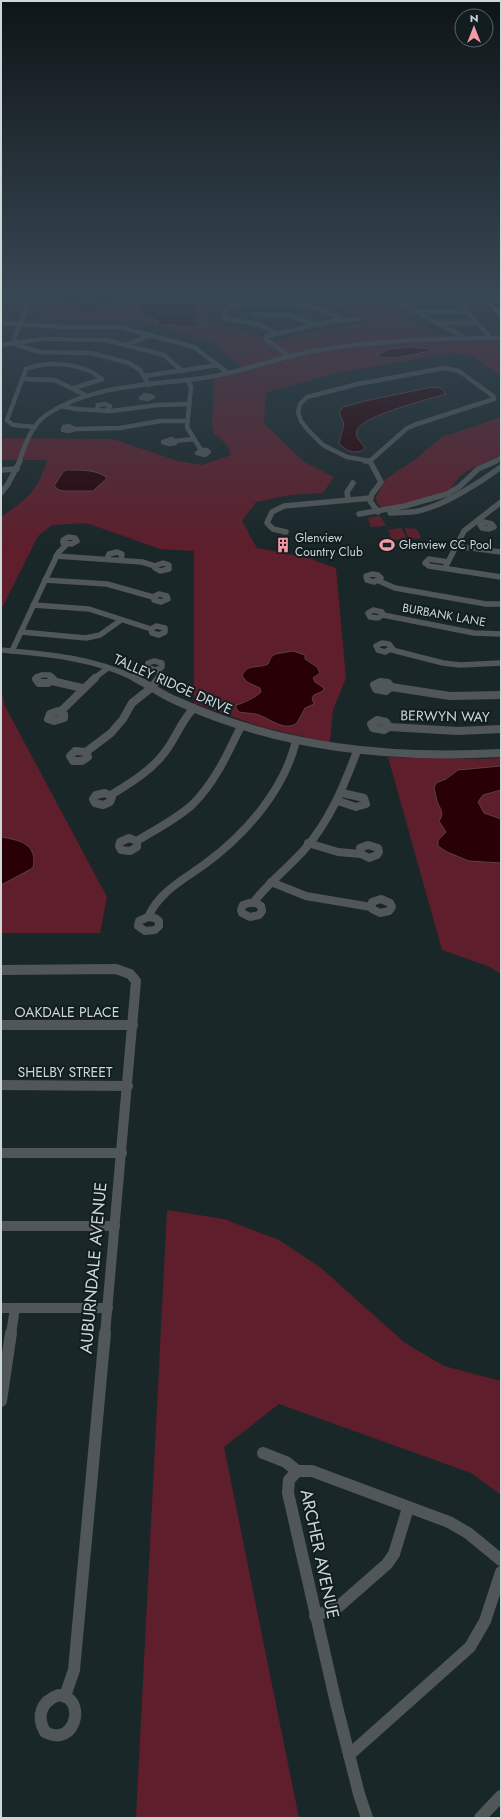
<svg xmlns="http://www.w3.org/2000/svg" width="502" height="1819" viewBox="0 0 502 1819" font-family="Jost,sans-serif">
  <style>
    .green { fill: #5e1e2b; fill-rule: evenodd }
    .water { fill: #290006; stroke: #5a4045 }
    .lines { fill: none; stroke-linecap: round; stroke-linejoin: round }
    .minor-far4 { stroke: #515758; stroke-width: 4.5 }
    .minor-far3 { stroke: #515758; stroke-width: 5.5 }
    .minor-far2 { stroke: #515758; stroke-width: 8 }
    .minor-far1 { stroke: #515758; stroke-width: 10 }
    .minor { stroke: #515758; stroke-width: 12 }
    .major { fill: #7c898b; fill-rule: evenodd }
    .labels { text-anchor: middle; stroke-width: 4; stroke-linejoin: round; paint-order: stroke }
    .far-poi-label { font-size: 12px; fill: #ced7d8; stroke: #111d20; text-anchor: start }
    .far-street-label { font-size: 12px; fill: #ced7d8; stroke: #111d20 }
    .street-label { font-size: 14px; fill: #ced7d8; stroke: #111d20 }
    .near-street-label { font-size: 17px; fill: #ced7d8; stroke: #111d20 }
  </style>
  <rect width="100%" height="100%" fill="#1a2729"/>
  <g class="green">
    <path d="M 50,295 L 365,295 L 448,341 L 501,342 L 501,376 L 472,356 L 451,353 L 337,373 L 266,392 L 264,423 L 304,462 L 334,477 L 323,493 L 290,495 L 256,502 L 242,521 L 257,548 L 308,558 L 336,568 L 346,678 L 333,710 L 330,743 L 262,727 L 194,703 L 194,551 L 160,549 L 87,523 L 52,525 L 38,536 L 1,610 L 1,517 C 27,499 38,491 47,460 L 1,460 L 1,438 L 113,439 L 178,461 L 202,465 L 231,455 L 227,445 L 214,433 L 212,422 L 214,378 L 245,371 L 216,345 L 191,335 L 138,320 L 43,318 ZM 273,297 L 332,304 L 365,320 L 364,324 L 309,332 L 268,343 C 249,328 226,328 204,321 L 210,301 Z"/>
    <polygon points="501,417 501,455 469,470 459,477 450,489 441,494 384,509 377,503 376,497 386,479 413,461 442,437"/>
    <polygon points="379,516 381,517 386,526 371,527 368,518"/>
    <polygon points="400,528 402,529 407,539 392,540 388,530"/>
    <polygon points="406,528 417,529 421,538 409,539 405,529"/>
    <polygon points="1,688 5,706 107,897 100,933 1,933"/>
    <polygon points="388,757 482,759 501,758 501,974 490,967 442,950"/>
    <polygon points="167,1210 224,1219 279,1240 321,1268 405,1343 444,1366 501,1381 501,1495 471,1473 279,1404 224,1447 299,1818 136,1818"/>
  </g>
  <g class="water">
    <path d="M 69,295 C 75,295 79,299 84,299 C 98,301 113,292 126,303 L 104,311 L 90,314 L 79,313 L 58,307 L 62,298 Z"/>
    <polygon points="182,301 199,302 201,304 200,307 197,309 199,311 193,320 203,325 202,326 178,326 171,324 164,326 154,324 159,322 157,320 135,312 140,310 139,305 143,303"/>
    <path d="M 412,347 L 435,350 C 422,352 388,362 377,356 L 389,349 Z"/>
    <path d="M 432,387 L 440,388 L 446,394 C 430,399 361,416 357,430 C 354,439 363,442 365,449 C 356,455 345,451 339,443 L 344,424 L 339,413 L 343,407 L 365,401 Z"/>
    <path d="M 66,470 C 78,470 97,469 107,478 L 93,491 L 64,491 L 59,490 L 54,486 L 63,472 Z"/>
    <path d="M 293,651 L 305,655 L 305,659 L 317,667 L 320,673 L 313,678 L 315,682 L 324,688 L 323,691 L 314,695 L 312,698 L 314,704 L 305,708 L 297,723 C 283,733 268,716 255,714 C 249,713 244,713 239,712 L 236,708 L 236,705 C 242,704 258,696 261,692 L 260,688 L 247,682 L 242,676 C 247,663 258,669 268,664 L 271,657 L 275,654 Z"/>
    <path d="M 501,766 L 501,790 L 483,795 L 478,802 L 484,813 L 501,819 L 501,863 L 469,861 L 447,852 L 438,846 L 438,840 L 446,832 L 439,821 C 445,813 440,809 437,801 C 436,797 435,792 434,788 L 436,783 L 446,779 L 458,770 Z"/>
    <path d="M 1,837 C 20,840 38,844 33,868 L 1,885 Z"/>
  </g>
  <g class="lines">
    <g class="minor-far4">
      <polyline points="29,295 31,297 14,339 17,345 39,352 91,353 129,363 140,370 149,385"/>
      <polyline points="384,295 466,338"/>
      <polyline points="452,295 488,335"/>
      <polyline points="399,302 458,302"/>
      <polyline points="419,312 468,312"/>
      <polyline points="256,314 291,316 314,324"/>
      <polyline points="340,320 358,319"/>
      <polyline points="1,323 63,327 119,327 194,347 228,373"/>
      <polyline points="440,323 477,323"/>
      <path d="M 277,333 L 256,324 L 224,318 L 225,308 C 234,305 244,305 253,304 C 283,302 314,303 341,319 L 267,336 L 266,339 L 290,357"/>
      <polyline points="1,345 42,339 106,340 164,355 182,371"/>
      <polyline points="127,345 150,335"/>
      <polygon points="444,368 459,371 493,396 494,399 414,425 406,429 370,461 347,457 323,445 307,429 301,421 298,412 300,404 307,397 358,384"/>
      <polyline points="144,376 218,365"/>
      <polyline points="22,379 55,380 87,396"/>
      <polyline points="188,380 191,387 187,427 201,450"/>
      <polygon points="145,395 153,397 148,399 141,398"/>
      <polyline points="61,406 76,409 111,411 158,405 189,404"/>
      <polyline points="97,410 98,405 105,404 110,406 107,411"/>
      <polygon points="69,426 75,429 69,431 63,430 64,427"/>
      <path d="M 35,427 L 13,425 L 7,420 L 26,369 C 48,360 83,363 102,379 L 74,388"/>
      <polyline points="75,429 120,428 160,421 188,421"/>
      <polygon points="172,439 175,443 169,444 163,442"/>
      <polyline points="175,441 194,439"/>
      <polygon points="201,450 207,450 209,452 205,455 197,453"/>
      <path d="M 19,462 C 25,445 31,426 46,415 C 94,383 154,386 209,377 C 245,371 279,357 314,351 C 376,340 439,338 501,338"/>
      <polyline points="494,462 501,458"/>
    </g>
    <g class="minor-far3">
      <polyline points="365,461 370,461"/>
      <polyline points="370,461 381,482 372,494 370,501 378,512"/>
      <polyline points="1,470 17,469"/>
      <polyline points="1,493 8,484 20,461"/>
      <polyline points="348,499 347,492 353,483"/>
      <path d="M 390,513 C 399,512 409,513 418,511 C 443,506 481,482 501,467"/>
      <polyline points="359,514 405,506 447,494 459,487 478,469 496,461"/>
      <polygon points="484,522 492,524 494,527 489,529 482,528 480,525"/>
      <polyline points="286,532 273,529 267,523 272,512 284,506 371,498"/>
      <polygon points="68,537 75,538 77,541 72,544 63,543 63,540"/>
      <polyline points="455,546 501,552"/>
      <polyline points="56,556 142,562 155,566"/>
      <polyline points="107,559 109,554 117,552 122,554 121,560"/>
      <polyline points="448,562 429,559 425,563 429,566 501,577"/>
      <polygon points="163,563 169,565 169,569 160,571 155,568 157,565"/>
      <polyline points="446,566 464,531 501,502"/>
      <polygon points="372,574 378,575 381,578 374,582 367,580 366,576"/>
      <polyline points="45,580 107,584 153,597"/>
      <polyline points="379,581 395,588 486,604 501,604"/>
      <polygon points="159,594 167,596 168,599 161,602 154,600 153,597"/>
      <polyline points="33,605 89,609 151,629"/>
      <polygon points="373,610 382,612 383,615 378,618 370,617 368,613"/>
      <polyline points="383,615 474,633 501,634"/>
      <polygon points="156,626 165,628 165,632 159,635 152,633 151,629"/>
      <polyline points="21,632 86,638 100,635 121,620"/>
      <polygon points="382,643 389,644 392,648 385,652 378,650 376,646"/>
      <path d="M 1,650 C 47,654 95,658 136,679"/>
      <polyline points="392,650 443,663 460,665 501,663"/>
      <polyline points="12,651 58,553 67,544"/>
      <polygon points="154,661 162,663 162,667 156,670 147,667 148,663"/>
      <polyline points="36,679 41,675 50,675 53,679"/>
      <polyline points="93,679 108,668"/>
      <polyline points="159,679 160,674 159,669"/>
    </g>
    <g class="minor-far2">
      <polyline points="37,678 36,679 39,683 48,683 53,679 52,678"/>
      <path d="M 135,678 C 149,685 162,695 177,701 C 280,748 390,759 501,753"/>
      <polyline points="52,681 82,688"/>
      <polygon points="380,682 388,683 391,687 386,691 376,689 374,685"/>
      <polyline points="391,687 450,696 501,695"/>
      <polygon points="58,711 64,714 64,718 54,721 48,719 50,714"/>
      <polyline points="60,712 95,678"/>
      <polygon points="377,720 386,722 389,727 384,730 373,728 371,724"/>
      <polyline points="389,727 458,731 501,729"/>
      <polygon points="75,751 86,752 88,757 82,761 73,761 70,756"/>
      <polyline points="86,752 111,733 123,719 132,703 151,688 159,678"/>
      <polygon points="105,793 112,797 110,802 103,805 95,803 93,799 96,795"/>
      <path d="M 111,795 C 130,783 151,771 165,752 C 176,738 181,721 194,708"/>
      <polyline points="338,801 356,807 366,804 364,798 342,793"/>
      <polygon points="129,838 137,841 137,847 130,851 121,850 119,846 120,842"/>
      <path d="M 137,841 C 156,829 177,819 193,804 C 215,782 228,753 241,726"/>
      <polyline points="308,843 338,852 361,854"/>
      <polygon points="368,845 378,848 379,852 377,855 369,858 361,854 360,848"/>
      <polyline points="271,882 306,896 371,907"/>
      <polygon points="381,899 390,903 392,907 389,911 380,913 372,909 372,902"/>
      <polygon points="249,903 256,903 261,906 262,911 259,915 250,917 242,913 241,910 243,905"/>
      <path d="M 253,903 C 268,883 287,869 304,850 C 329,822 344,786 357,751"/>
      <path d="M 148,917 C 160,891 183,880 205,864 C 246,834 284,790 296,741"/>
      <polygon points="148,917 155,918 159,921 159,926 155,930 145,931 138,926 139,921"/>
    </g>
    <g class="minor-far1">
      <polyline points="1,970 116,969 130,974 136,981 105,1334"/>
      <polyline points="1,1025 133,1025"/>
      <polyline points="1,1085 128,1086"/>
      <polyline points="1,1153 122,1153"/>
      <polyline points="1,1226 115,1226"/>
      <polyline points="1,1308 108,1308"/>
      <polyline points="11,1334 15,1308"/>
    </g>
    <g class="minor">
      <polyline points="1,1401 11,1333"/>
      <polyline points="263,1453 286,1462 297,1471"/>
      <polyline points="315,1616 338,1607 387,1564 394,1554 408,1508"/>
      <path d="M 59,1695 C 62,1696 66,1697 68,1698 C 83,1709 73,1739 54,1735 C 51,1735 48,1733 45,1732 C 36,1716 41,1701 59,1695 Z"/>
      <polyline points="65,1696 74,1670 105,1333"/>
      <polyline points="349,1755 470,1647 485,1621 501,1572"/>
      <polyline points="367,1818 359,1794 336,1703 288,1493 289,1480 297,1471 312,1471 449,1522 468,1533 501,1560"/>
      <polyline points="480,1818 501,1796"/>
    </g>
    <polygon class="major" points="477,295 481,295 501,313 501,317"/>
  </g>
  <linearGradient id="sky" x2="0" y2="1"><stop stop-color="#0e1517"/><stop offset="0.54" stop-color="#384754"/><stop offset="1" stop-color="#384754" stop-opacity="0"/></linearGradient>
  <rect width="502" height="549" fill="url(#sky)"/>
  <defs>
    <g id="building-bare" transform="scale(1.2)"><path d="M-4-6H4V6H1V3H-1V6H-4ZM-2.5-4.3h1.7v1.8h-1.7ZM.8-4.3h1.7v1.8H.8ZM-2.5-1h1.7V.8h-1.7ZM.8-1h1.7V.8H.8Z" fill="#f49aa5" stroke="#111d20" stroke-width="2.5" paint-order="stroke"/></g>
    <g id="stadium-bare" transform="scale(1.2)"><path d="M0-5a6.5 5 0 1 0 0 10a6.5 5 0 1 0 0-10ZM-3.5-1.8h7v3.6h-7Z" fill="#f49aa5" stroke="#111d20" stroke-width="2.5" paint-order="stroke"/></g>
  </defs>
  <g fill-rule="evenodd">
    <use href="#building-bare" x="283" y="545"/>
    <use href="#stadium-bare" x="387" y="545"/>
  </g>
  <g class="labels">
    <g class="far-poi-label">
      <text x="295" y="542">Glenview<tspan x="295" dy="14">Country Club</tspan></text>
      <text x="399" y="549">Glenview CC Pool</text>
    </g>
    <g class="far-street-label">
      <text transform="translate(444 615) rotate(10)" y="4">BURBANK LANE</text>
    </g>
    <g class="street-label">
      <text transform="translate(173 684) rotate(24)" y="5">TALLEY RIDGE DRIVE</text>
      <text transform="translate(445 716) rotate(1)" y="5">BERWYN WAY</text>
      <text x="67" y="1017">OAKDALE PLACE</text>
      <text x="65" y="1077">SHELBY STREET</text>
    </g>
    <g class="near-street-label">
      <text transform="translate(93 1268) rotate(-85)" y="6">AUBURNDALE AVENUE</text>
      <text transform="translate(320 1554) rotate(78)" y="6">ARCHER AVENUE</text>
    </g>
  </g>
  <rect width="502" height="1819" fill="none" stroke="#ced7d8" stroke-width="4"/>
  <g transform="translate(474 28)"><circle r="19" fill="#111d20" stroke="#5d676a"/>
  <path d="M0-3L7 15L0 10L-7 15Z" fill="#f49aa5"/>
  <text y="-6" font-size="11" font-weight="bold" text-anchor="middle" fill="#ced7d8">N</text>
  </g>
</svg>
